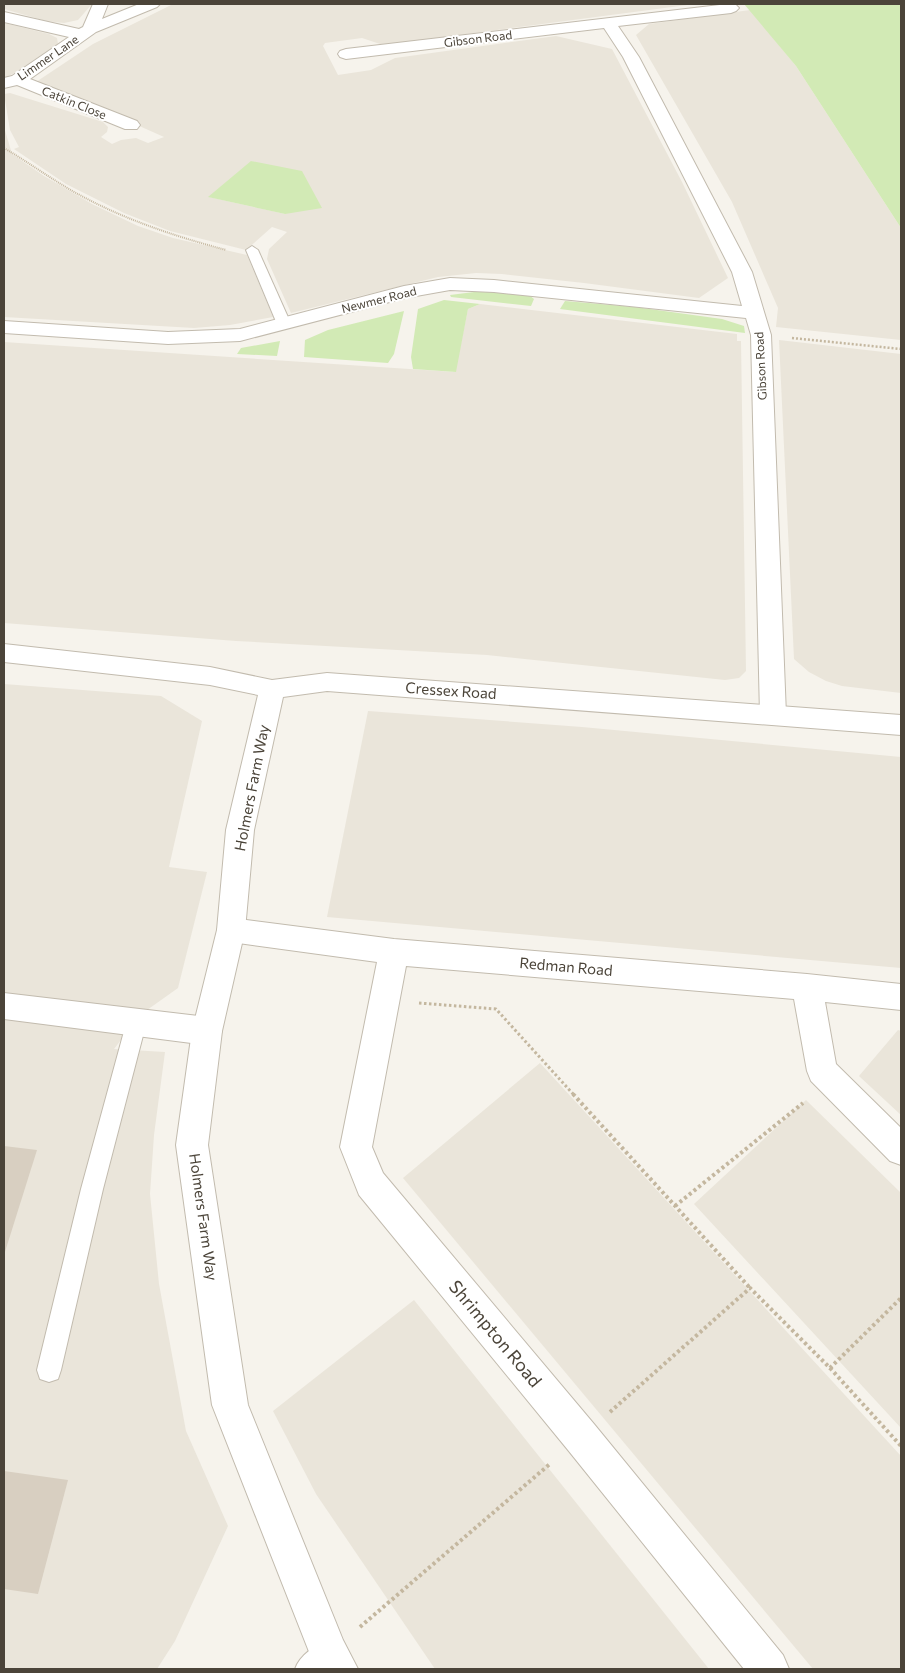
<svg xmlns="http://www.w3.org/2000/svg" width="905" height="1673" viewBox="0 0 905 1673" font-family="Commissioner,sans-serif">
  <style>
    .residential { fill: #eae5da; fill-rule: evenodd }
    .green { fill: #d2eab5 }
    .building { fill: #d8cfc1 }
    .lines { fill: none; stroke-linecap: round; stroke-linejoin: round }
    .service-casing { stroke: #c2bbae; stroke-width: 2 }
    .minor-casing { stroke: #c2bbae; stroke-width: 2 }
    .tertiary-casing { stroke: #c2bbae; stroke-width: 2 }
    .path-far3 { stroke: #c4b79f; stroke-width: 2; stroke-dasharray: 1 1; stroke-linecap: butt }
    .path-far2 { stroke: #c4b79f; stroke-width: 2.5; stroke-dasharray: 2 2; stroke-linecap: butt }
    .path-far1 { stroke: #c4b79f; stroke-width: 3; stroke-dasharray: 2.5 2.5; stroke-linecap: butt }
    .path { stroke: #c4b79f; stroke-width: 4; stroke-dasharray: 3 3; stroke-linecap: butt }
    .service { fill: #fff; fill-rule: evenodd }
    .minor { fill: #fff; fill-rule: evenodd }
    .tertiary { fill: #fff; fill-rule: evenodd }
    .labels { text-anchor: middle; stroke-width: 4; stroke-linejoin: round; paint-order: stroke }
    .far-street-label { font-size: 12px; fill: #4b4439; stroke: #fff }
    .street-label { font-size: 15px; fill: #4b4439; stroke: #fff }
    .near-street-label { font-size: 18px; fill: #4b4439; stroke: #fff }
  </style>
  <rect width="100%" height="100%" fill="#f6f3ec"/>
  <g class="residential">
    <polygon points="4,4 92,4 78,20 64,23 46,21 4,9"/>
    <path d="M 173,4 L 695,4 L 383,45 L 362,38 L 325,43 L 323,46 L 338,75 L 371,70 L 395,58 L 556,36 L 612,49 L 682,182 L 728,278 L 699,298 L 584,283 L 502,274 L 476,273 L 438,277 L 291,313 L 267,259 L 269,249 L 287,232 L 272,227 L 246,250 L 170,231 L 124,213 L 66,184 L 14,149 L 19,147 L 10,130 L 4,94 L 10,93 L 103,122 L 108,127 L 107,132 L 101,137 L 112,144 L 121,140 L 136,138 L 148,143 L 164,137 L 108,112 L 30,86 L 93,44 ZM 252,161 L 285,214 L 209,197 Z"/>
    <polygon points="750,10 796,66 901,228 901,340 776,327 778,308 732,202 636,35 649,24"/>
    <polygon points="4,23 49,34 57,38 58,44 22,68 23,69 4,78"/>
    <polygon points="4,127 12,154 44,176 92,204 138,226 173,238 247,255 273,317 230,325 194,328 4,317"/>
    <polygon points="480,304 737,334 737,341 741,341 746,671 739,678 725,680 487,655 236,641 4,623 4,342 455,372 468,309"/>
    <polygon points="779,340 901,354 901,693 842,686 826,681 809,672 794,659"/>
    <polygon points="4,684 161,696 202,721 169,867 207,872 178,988 140,1015 114,1049 165,1052 154,1135 150,1194 159,1284 186,1431 228,1526 175,1641 157,1669 4,1669"/>
    <polygon points="368,711 582,727 901,757 901,968 327,917"/>
    <polygon points="898,1030 901,1031 901,1115 859,1076"/>
    <polygon points="540,1063 901,1456 901,1669 813,1669 403,1178"/>
    <polygon points="806,1100 901,1193 901,1428 694,1204"/>
    <polygon points="414,1300 709,1669 435,1669 316,1494 273,1411"/>
  </g>
  <g class="green">
    <polygon points="744,4 901,4 901,228 796,66"/>
    <polygon points="251,161 302,171 322,208 285,214 208,197"/>
    <polygon points="482,291 529,295 534,299 531,306 451,297 450,295"/>
    <polygon points="444,300 480,304 468,309 456,372 413,369 411,357 418,309"/>
    <polygon points="565,301 635,307 722,319 744,326 745,333 560,309"/>
    <polygon points="404,311 394,354 388,363 304,357 305,340 328,330"/>
    <polygon points="280,341 277,356 237,354 241,348"/>
  </g>
  <g class="building">
    <polygon points="4,1146 37,1150 4,1255"/>
    <polygon points="4,1471 68,1480 38,1594 4,1589"/>
  </g>
  <g class="lines">
    <g class="service-casing">
      <g id="service">
        <polygon points="252,246 258,250 291,324 289,327 279,327 277,324 246,250"/>
        <polygon points="136,1015 143,1018 146,1024 103,1189 61,1370 58,1379 49,1382 40,1379 37,1370 81,1189 126,1024 129,1018"/>
        <path d="M 329,1640 L 339,1643 L 342,1653 C 333,1673 315,1669 295,1669 C 300,1655 315,1645 329,1640 Z"/>
      </g>
    </g>
    <g class="minor-casing">
      <g id="minor">
        <polygon points="93,4 108,4 102,19 139,4 160,4 157,7 96,32 30,79 137,121 140,125 137,129 125,129 17,85 4,88 4,78 12,76 69,37 4,22 4,12 79,29 83,27"/>
        <polygon points="728,4 736,5 739,8 736,11 731,13 618,26 639,57 752,272 771,335 786,715 782,722 773,725 764,722 760,715 751,335 746,318 494,292 450,290 405,298 240,341 168,344 4,333 4,321 168,332 240,329 404,286 450,278 494,280 742,306 732,272 623,57 604,28 346,59 340,57 338,54 340,51 346,49"/>
        <polygon points="231,918 394,939 807,974 901,984 901,1010 825,1002 836,1064 901,1128 901,1165 890,1161 811,1081 807,1071 794,999 406,966 372,1147 383,1173 594,1424 783,1655 789,1669 744,1669 568,1450 359,1195 340,1147 377,962 231,942 221,939 217,930 221,921"/>
        <polygon points="4,993 207,1017 218,1021 222,1031 218,1041 207,1045 4,1019"/>
      </g>
    </g>
    <g class="tertiary-casing">
      <polygon id="tertiary" points="4,644 210,667 272,680 327,673 901,715 901,735 327,691 283,697 254,830 245,930 222,1031 208,1145 248,1405 343,1640 358,1669 316,1669 315,1667 212,1405 176,1145 192,1031 217,930 226,830 258,695 210,685 4,662"/>
    </g>
    <path class="path-far3" d="M 4,148 C 28,162 51,179 76,193 C 123,219 174,236 226,250"/>
    <polyline class="path-far2" points="792,338 901,349"/>
    <polyline class="path-far1" points="419,1003 496,1009 574,1095"/>
    <g class="path">
      <polyline points="573,1094 750,1288"/>
      <polyline points="675,1206 803,1103"/>
      <polyline points="830,1368 901,1446"/>
      <polyline points="610,1412 750,1288 830,1368 901,1298"/>
      <polyline points="360,1627 551,1463"/>
    </g>
    <use href="#service" class="service"/>
    <use href="#minor" class="minor"/>
    <use href="#tertiary" class="tertiary"/>
  </g>
  <g class="labels">
    <g class="far-street-label">
      <text transform="translate(478 39) rotate(-7)" y="4">Gibson Road</text>
      <text transform="translate(48 58) rotate(-34)" y="4">Limmer Lane</text>
      <text transform="translate(74 103) rotate(22)" y="4">Catkin Close</text>
      <text transform="translate(379 300) rotate(-14)" y="4">Newmer Road</text>
      <text transform="translate(761 366) rotate(-93)" y="4">Gibson Road</text>
    </g>
    <g class="street-label">
      <text transform="translate(451 691) rotate(4)" y="5">Cressex Road</text>
      <text transform="translate(252 788) rotate(-79)" y="5">Holmers Farm Way</text>
      <text transform="translate(566 967) rotate(5)" y="5">Redman Road</text>
      <text transform="translate(203 1217) rotate(82)" y="5">Holmers Farm Way</text>
    </g>
    <g class="near-street-label">
      <text transform="translate(495 1334) rotate(50)" y="6">Shrimpton Road</text>
    </g>
  </g>
  <rect width="905" height="1673" fill="none" stroke="#4b4439" stroke-width="10"/>
</svg>
